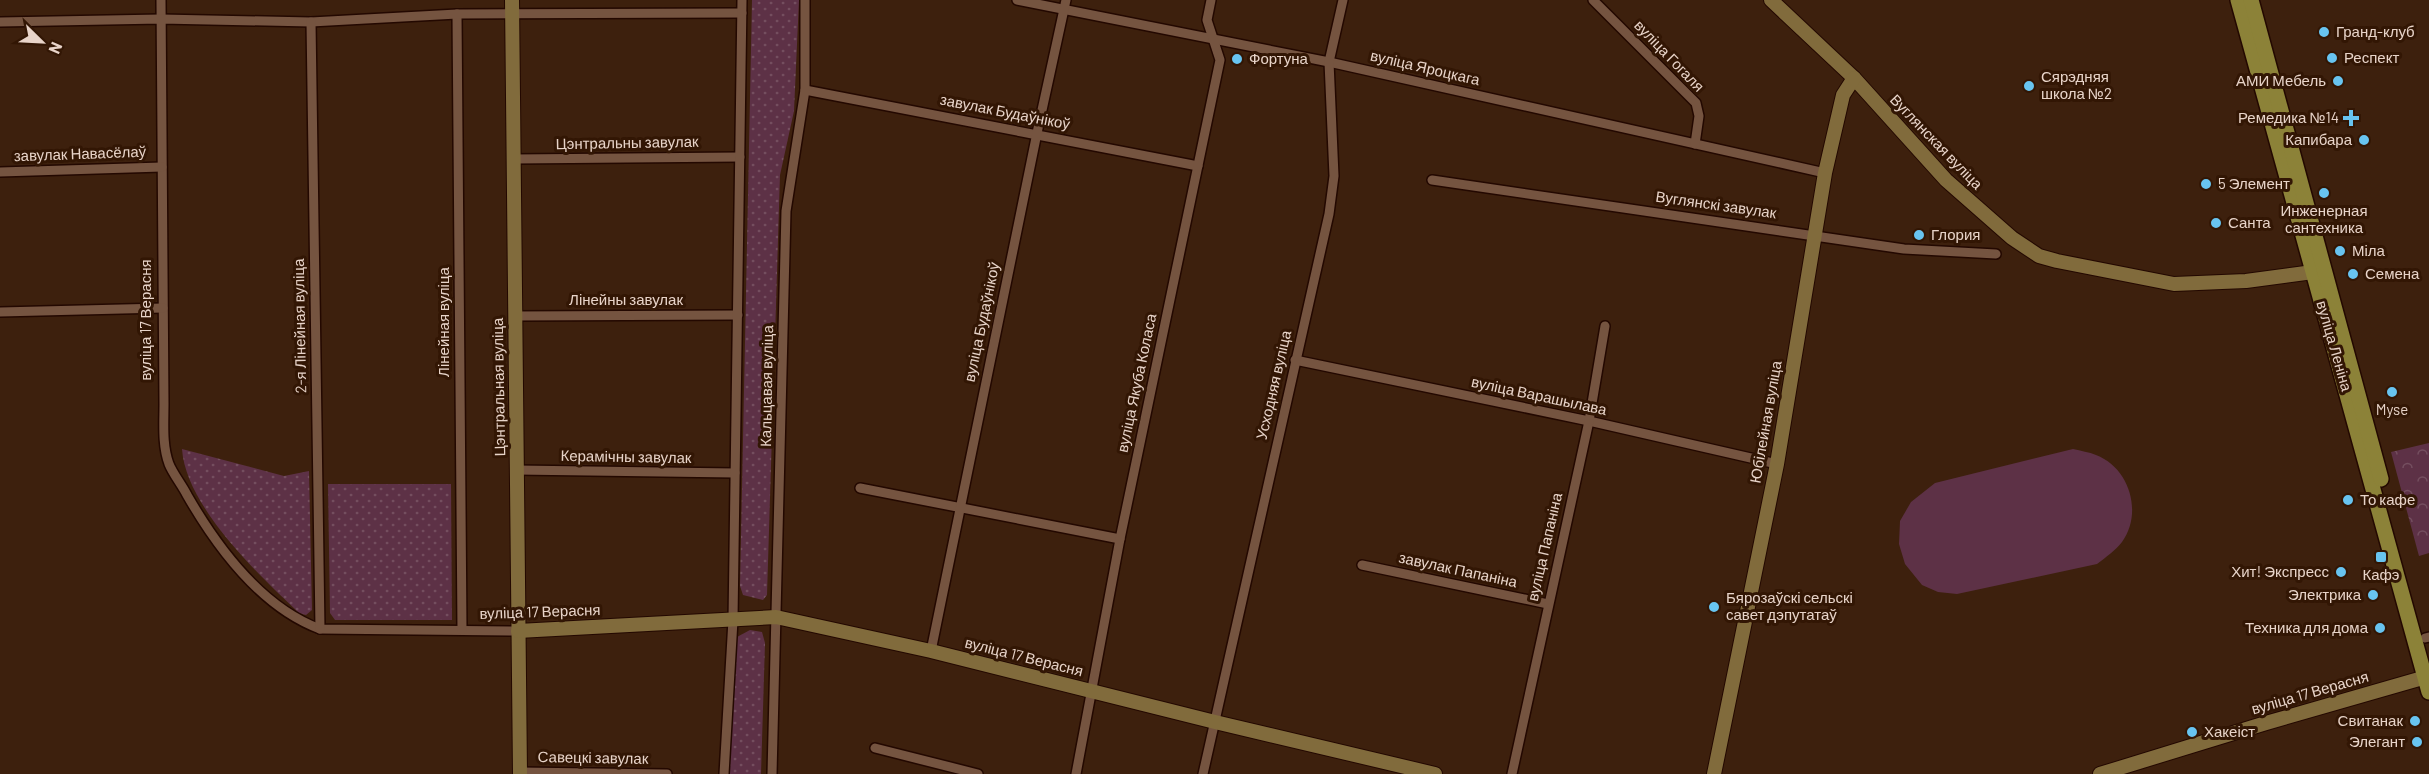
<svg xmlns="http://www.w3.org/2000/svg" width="2429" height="774" viewBox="0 0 2429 774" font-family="Barlow,sans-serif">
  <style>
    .grass { fill: url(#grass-dots) }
    .forest { fill: url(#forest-crowns) }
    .pitch { fill: #5d3146 }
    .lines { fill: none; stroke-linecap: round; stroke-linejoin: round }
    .street-casing { stroke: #230800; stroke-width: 12 }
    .secondary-casing { stroke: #230800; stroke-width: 16 }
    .primary-casing { stroke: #230800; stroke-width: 18 }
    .street { stroke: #755440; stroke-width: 9 }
    .secondary { stroke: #816b3c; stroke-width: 14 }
    .primary { stroke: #8c8238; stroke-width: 15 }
    .poi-dot { fill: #68c4f0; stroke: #321604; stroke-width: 2 }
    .labels { text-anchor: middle; stroke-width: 6; stroke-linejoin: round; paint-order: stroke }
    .poi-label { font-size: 15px; fill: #e8d4c9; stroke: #321604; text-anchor: start }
    .street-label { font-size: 15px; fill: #e8d4c9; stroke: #321604 }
  </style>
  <defs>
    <pattern id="grass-dots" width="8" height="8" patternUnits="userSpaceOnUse" patternTransform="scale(1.5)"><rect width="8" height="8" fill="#5d3146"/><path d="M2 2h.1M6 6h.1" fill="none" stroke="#744e5f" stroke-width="1.8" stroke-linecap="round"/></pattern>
    <pattern id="forest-crowns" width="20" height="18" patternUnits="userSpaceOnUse" patternTransform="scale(1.5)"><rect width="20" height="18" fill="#5d3146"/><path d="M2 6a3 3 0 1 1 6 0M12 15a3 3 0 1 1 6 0" fill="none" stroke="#744e5f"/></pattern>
  </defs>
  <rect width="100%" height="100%" fill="#3d200d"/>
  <g class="grass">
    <polygon points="752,0 799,0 794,111 780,175 767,595 763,600 743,595 740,586"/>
    <path d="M 182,449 L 284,476 L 309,471 L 312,610 L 306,615 L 299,613 C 259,575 186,507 182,449 Z"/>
    <polygon points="328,484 451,484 452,620 335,620 330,613"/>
    <polygon points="750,630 762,632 765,643 761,774 729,774 737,637"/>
  </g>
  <polygon class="forest" points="2429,443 2429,553 2419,556 2391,452"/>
  <path class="pitch" d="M 2073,449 C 2081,451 2089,452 2096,455 C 2130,468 2143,513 2122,542 C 2115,551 2106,557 2097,564 L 1957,594 L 1938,592 L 1922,585 L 1905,564 L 1899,544 L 1900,521 L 1911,502 L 1935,483 Z"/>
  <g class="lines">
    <g class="street-casing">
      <g id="street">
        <path d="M 161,0 L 164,404 C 164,423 162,445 169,464 C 173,474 182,485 187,495 C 218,549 261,607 320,629 L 518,631"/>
        <polyline points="1017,0 1329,62 1825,173"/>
        <polyline points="1593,0 1696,103 1699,116 1695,144"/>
        <polyline points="457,14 462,630"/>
        <polyline points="0,22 161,19 311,22 457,14 742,13"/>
        <polyline points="311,22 320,629"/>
        <polyline points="805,90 1198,166"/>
        <polyline points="514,159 740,157"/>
        <polyline points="0,172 162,167"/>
        <polyline points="1432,180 1904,249 1996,254"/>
        <polyline points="0,312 163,308"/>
        <polyline points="514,316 738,315"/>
        <polyline points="1295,360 1589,421 1777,464"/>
        <polyline points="516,470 735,473"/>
        <polyline points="860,488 1120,539"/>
        <polyline points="1362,565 1548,604"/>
        <polyline points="2425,638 2429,637"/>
        <polyline points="931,651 1037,133 1066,0"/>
        <polyline points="875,748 978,774"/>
        <polyline points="520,772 667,774"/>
        <polyline points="724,774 733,620 742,0"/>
        <polyline points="772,774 786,211 805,90 805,0"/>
        <polyline points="1076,774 1120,539 1220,60 1207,20 1211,0"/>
        <polyline points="1203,774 1329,214 1334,176 1329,62 1343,0"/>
        <polyline points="1512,774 1589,421 1605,326"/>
      </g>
    </g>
    <g class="secondary-casing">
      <g id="secondary">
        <polyline points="512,0 520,774"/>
        <polyline points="1771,0 1854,78 1946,180 2012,238 2039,256 2057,261 2174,284 2246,281 2313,272"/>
        <polyline points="518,631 776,617 931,651 1215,722 1435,774"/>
        <polyline points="1714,774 1777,464 1825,173 1843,95 1854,78"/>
        <polyline points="2100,774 2266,723 2426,677"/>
      </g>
    </g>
    <g class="primary-casing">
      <g id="primary">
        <polyline points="2238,0 2429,692"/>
        <polyline points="2251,0 2381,479"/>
      </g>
    </g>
    <use href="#street" class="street"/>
    <use href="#secondary" class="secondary"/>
    <use href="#primary" class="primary"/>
  </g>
  <g class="poi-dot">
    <circle cx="2324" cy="32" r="6"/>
    <circle cx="2332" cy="58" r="6"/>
    <circle cx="1237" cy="59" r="6"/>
    <circle cx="2338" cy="81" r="6"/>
    <circle cx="2029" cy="86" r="6"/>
    <path d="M2348 109h6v6h6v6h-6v6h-6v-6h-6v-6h6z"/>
    <circle cx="2364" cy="140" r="6"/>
    <circle cx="2206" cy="184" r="6"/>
    <circle cx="2324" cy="193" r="6"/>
    <circle cx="2216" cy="223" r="6"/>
    <circle cx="1919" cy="235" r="6"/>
    <circle cx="2340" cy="251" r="6"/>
    <circle cx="2353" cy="274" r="6"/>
    <circle cx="2392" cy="392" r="6"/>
    <circle cx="2348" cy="500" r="6"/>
    <rect x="2375" y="551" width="12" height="12" rx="3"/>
    <circle cx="2341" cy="572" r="6"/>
    <circle cx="2373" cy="595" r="6"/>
    <circle cx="1714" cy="607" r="6"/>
    <circle cx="2380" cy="628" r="6"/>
    <circle cx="2415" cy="721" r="6"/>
    <circle cx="2192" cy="732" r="6"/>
    <circle cx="2417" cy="742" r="6"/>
  </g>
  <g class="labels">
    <g class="poi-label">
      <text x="2336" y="37">Гранд-клуб</text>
      <text x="2344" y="63">Респект</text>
      <text x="1249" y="64">Фортуна</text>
      <text x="2041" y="82">Сярэдняя<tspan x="2041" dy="17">школа №2</tspan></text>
      <text x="2326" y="86" text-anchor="end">АМИ Мебель</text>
      <text x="2339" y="123" text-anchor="end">Ремедика №14</text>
      <text x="2352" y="145" text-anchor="end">Капибара</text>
      <text x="2218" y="189">5 Элемент</text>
      <text x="2324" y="216" text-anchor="middle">Инженерная<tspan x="2324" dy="17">сантехника</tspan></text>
      <text x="2228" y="228">Санта</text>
      <text x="1931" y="240">Глория</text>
      <text x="2352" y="256">Міла</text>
      <text x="2365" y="279">Семена</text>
      <text x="2392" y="415" text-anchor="middle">Myse</text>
      <text x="2360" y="505">То кафе</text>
      <text x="2329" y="577" text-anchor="end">Хит! Экспресс</text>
      <text x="2381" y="580" text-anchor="middle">Кафэ</text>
      <text x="2361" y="600" text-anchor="end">Электрика</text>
      <text x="1726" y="603">Бярозаўскі сельскі<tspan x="1726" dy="17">савет дэпутатаў</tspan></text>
      <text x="2368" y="633" text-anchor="end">Техника для дома</text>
      <text x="2403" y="726" text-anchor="end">Свитанак</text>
      <text x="2204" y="737">Хакеіст</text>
      <text x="2405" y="747" text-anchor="end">Элегант</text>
    </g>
    <g class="street-label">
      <text transform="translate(1669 56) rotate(46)" y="5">вуліца Гогаля</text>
      <text transform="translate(1425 68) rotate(13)" y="5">вуліца Яроцкага</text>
      <text transform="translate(1005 112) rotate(11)" y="5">завулак Будаўнікоў</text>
      <text transform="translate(1936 142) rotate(46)" y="5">Вуглянская вуліца</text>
      <text transform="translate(627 143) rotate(-1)" y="5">Цэнтральны завулак</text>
      <text transform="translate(80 154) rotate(-2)" y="5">завулак Навасёлаў</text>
      <text transform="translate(1716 205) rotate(8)" y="5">Вуглянскі завулак</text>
      <text x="626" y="305">Лінейны завулак</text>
      <text transform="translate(146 320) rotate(-90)" y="5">вуліца 17 Верасня</text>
      <text transform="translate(444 322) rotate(-90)" y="5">Лінейная вуліца</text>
      <text transform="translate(982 322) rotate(-78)" y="5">вуліца Будаўнікоў</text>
      <text transform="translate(300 326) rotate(-91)" y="5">2-я Лінейная вуліца</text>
      <text transform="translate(2334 346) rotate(74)" y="5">вуліца Леніна</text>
      <text transform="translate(1137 383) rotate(-78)" y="5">вуліца Якуба Коласа</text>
      <text transform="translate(1274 385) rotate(-77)" y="5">Усходняя вуліца</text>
      <text transform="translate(767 386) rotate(-89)" y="5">Кальцавая вуліца</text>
      <text transform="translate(499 387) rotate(-91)" y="5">Цэнтральная вуліца</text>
      <text transform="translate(1539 396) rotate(12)" y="5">вуліца Варашылава</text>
      <text transform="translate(1766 422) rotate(-80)" y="5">Юбілейная вуліца</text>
      <text transform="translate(626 457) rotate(1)" y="5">Керамічны завулак</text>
      <text transform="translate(1545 547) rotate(-77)" y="5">вуліца Папаніна</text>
      <text transform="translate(1458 570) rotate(12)" y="5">завулак Папаніна</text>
      <text transform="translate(540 612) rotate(-2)" y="5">вуліца 17 Верасня</text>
      <text transform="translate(1024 657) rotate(14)" y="5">вуліца 17 Верасня</text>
      <text transform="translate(2310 693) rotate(-16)" y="5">вуліца 17 Верасня</text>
      <text transform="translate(593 758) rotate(1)" y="5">Савецкі завулак</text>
    </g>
  </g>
  <g transform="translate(42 42) rotate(114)" stroke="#321604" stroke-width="4.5" paint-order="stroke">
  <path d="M0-4.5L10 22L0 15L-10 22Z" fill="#e8d4c9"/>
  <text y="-9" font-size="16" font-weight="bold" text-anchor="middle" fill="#e8d4c9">N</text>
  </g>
</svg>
